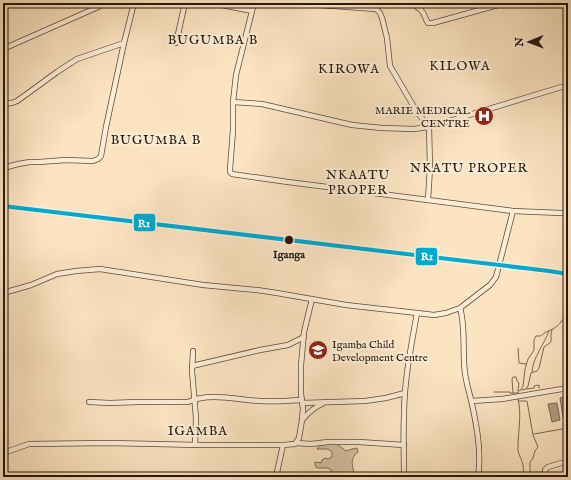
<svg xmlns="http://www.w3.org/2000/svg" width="571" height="480" viewBox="0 0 571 480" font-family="'IM FELL English',serif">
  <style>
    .green { fill: #d7c1a3; stroke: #7e6c57 }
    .water { fill: #b39e84; stroke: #7a6854 }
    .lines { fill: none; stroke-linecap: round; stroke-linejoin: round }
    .stream { stroke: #7a6854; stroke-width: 1 }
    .street-casing { stroke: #5b4a39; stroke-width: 6 }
    .street { stroke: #fdedd7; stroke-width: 4.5 }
    .rail-1-casing { stroke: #fdedd7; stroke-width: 7 }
    .rail-1 { stroke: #00a9ce; stroke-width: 4 }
    .stop-dot { fill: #25170b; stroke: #fdedd7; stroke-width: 1.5 }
    .labels { text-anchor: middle; stroke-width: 4; stroke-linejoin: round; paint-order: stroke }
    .poi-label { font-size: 11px; fill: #25170b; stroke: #fdedd7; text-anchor: end }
    .stop-label { font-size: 11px; font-weight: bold; fill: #25170b; stroke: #fdedd7 }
    .quarter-label { font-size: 13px; letter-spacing: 1px; fill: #25170b; stroke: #fdedd7 }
    .line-badge { stroke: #fdedd7; stroke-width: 1.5 }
    .badge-label { font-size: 11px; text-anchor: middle; font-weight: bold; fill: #fff }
  </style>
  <rect width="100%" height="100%" fill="#fce4c2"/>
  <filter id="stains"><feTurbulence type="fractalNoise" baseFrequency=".005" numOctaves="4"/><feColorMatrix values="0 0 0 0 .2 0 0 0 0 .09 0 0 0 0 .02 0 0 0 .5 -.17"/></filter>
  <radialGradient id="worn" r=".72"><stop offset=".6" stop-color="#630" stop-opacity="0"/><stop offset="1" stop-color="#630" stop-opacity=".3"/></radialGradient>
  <path class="green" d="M 325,444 C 329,444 334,443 338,445 C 341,447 343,449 346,451 L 352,449 L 357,448 L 358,452 C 348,460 354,466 354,477 L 348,477 L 346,473 L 344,473 L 343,477 L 332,477 L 331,470 L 328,468 L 317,468 L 315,465 L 315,462 L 321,463 L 322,460 L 325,458 L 328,459 L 332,457 L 332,452 L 328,449 L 317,449 L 319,446 Z"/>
  <g class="water">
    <polygon points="568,396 568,422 564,423 560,398"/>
    <polygon points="557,403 560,420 552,422 548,404"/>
  </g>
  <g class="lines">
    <g class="stream">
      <polyline points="518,348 519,363 526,364"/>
      <path d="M 532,372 C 532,359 545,343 549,331"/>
      <polyline points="527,389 534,388 534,386 539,385 539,388"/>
      <polyline points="522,390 526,389 528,386 531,373 537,371 539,368 544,347 551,342 551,334 552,330"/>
      <polyline points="494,392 510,392 510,393 518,393"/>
      <polyline points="513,393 512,379 513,377 516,377 517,381 519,383 518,390"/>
      <path d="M 518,394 L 518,391 L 521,390 L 523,386 L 525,369 L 528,359 L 534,350 L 534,340 L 536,336 L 541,336 C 545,332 548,331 553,329 C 560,325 564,318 568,311"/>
      <path d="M 518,399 C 522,415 518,431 518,447 C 517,453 522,459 523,465 C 524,470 522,473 526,477"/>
      <polyline points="519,401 527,401 533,435 538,447 535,451 533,458 530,462 530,477"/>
      <polyline points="534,434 568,428"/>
    </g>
    <g class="street-casing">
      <g id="street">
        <polyline points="212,3 252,11 254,3"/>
        <polyline points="310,3 320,5 376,9 380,13 382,18 387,38 390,66 417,112 429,127 430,168 428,200"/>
        <path d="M 413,3 C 415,7 418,7 421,10 C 425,14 425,19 428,23 L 433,23 L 505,3"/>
        <polyline points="564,3 568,15"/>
        <polyline points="376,9 377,4 379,3"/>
        <polyline points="252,11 236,75 233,102 233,130 230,169 230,172 232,174 288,182 343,189 513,211 561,213 568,213"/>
        <polyline points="176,43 185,3"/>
        <polyline points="3,49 98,7 104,3"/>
        <polyline points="233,102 262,104 352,125 382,128 414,129 429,127 568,85"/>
        <polyline points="3,104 12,103 17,101 31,91 57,72 77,59 124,43 134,3"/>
        <polyline points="3,168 18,164 30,162 39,162 66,160 93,161 98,159 101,156 106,127 124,43"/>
        <polyline points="3,293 31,285 57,274 76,271 100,269 203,285 257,290 277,293 346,305 417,313 434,315 446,313 460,308 490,285 496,277 513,211"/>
        <path d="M 460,308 C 466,328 462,352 465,373 C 466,382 469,391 471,400 C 477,425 482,452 478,477"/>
        <polyline points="193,351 192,371 196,418 195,445"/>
        <polyline points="192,366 260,350 288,345 304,337"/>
        <polyline points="472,401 502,399 568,388"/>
        <path d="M 89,402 L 110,403 L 138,402 L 188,402 C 210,392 238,400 261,401 C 275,402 288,401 302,400"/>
        <polyline points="302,403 365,401 386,398 405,393"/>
        <path d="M 302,420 C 308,413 314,407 322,404"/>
        <polyline points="296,443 311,444 328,442 359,442 404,445"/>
        <polyline points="3,453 29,444 109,443 200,445 283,445"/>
        <polyline points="276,477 283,445 295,444 299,438 302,420 303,409 301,394 301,365 304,332 312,299"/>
        <path d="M 404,477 C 404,456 403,436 404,415 C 404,381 411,347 417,313"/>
        <polyline points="546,477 545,470 548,467 568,461"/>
      </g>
    </g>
    <use href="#street" class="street"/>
    <g class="rail-1-casing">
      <polyline id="rail-1" points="3,206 549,271 568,274"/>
    </g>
    <use href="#rail-1" class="rail-1"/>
  </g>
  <defs>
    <g id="hospital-disc" transform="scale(1)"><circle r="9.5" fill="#8f2418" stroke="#fdedd7"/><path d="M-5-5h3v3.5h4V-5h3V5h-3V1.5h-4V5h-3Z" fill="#fff"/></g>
    <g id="school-disc" transform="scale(1)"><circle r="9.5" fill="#8f2418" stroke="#fdedd7"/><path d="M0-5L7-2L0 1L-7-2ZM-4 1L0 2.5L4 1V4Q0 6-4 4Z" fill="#fff"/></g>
  </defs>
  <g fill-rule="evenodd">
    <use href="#hospital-disc" x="484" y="116"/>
    <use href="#school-disc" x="318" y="350"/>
  </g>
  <circle class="stop-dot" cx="289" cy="240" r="5"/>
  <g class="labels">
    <g class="poi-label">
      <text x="470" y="114">MARIE MEDICAL<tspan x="470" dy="13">CENTRE</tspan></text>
      <text x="332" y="348" text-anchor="start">Igamba Child<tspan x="332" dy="13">Development Centre</tspan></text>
    </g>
    <g class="stop-label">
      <text x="289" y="258">Iganga</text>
    </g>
    <g class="quarter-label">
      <text x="213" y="44">BUGUMBA B</text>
      <text x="460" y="70">KILOWA</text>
      <text x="349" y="73">KIROWA</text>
      <text x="156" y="144">BUGUMBA B</text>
      <text x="469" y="172">NKATU PROPER</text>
      <text x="358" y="179">NKAATU<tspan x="358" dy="15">PROPER</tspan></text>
      <text x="198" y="435">IGAMBA</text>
    </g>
  </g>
  <g class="line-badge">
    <rect x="133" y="213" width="23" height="19" rx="4" fill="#00a9ce"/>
    <rect x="415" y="247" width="23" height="19" rx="4" fill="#00a9ce"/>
  </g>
  <g class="badge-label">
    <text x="144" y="227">R1</text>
    <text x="427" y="260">R1</text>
  </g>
  <rect width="571" height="480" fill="none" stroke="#fce4c2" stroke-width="16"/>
  <rect x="4" y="4" width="563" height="472" fill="none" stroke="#25170b" stroke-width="2"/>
  <rect x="8" y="8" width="555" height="464" fill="none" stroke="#25170b"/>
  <g transform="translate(529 42) rotate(269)" stroke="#fdedd7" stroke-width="3" paint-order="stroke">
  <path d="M0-3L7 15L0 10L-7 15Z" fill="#25170b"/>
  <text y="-6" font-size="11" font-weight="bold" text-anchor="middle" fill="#25170b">N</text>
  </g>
  <rect width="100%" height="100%" filter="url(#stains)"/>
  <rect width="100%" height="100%" fill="url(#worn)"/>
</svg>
